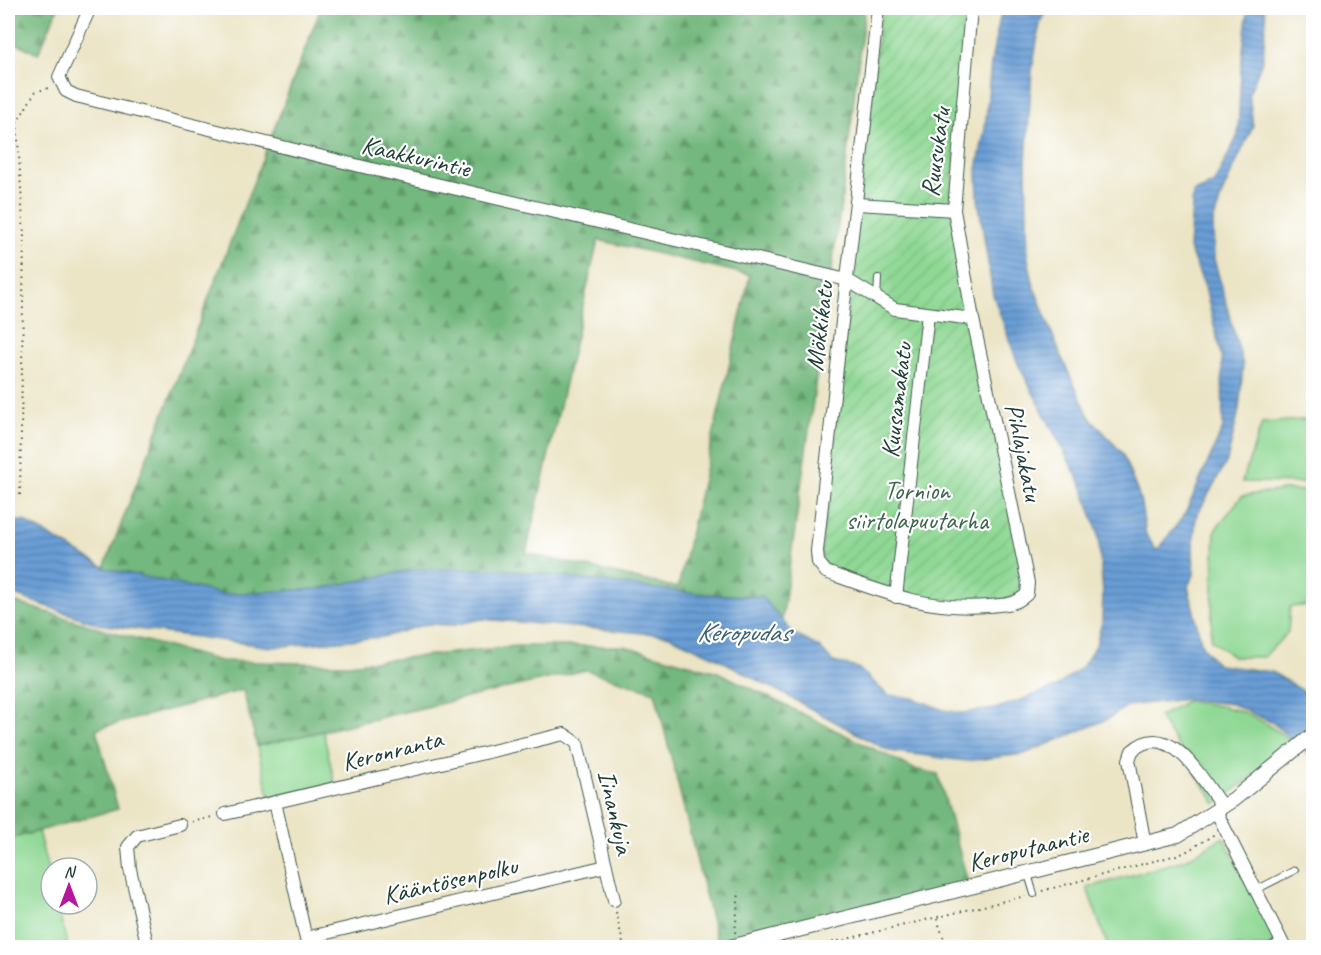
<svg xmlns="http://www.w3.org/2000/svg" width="1321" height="955" viewBox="0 0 1321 955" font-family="Caveat,sans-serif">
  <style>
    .green { fill: #8fd894; stroke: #578a64; stroke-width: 1.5 }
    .forest { fill: url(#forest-firs); stroke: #497a59; stroke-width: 1.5; fill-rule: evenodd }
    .garden { fill: url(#garden-furrows); stroke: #578a64; stroke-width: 1.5 }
    .water { fill: url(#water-rules); stroke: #446d84; stroke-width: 1.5 }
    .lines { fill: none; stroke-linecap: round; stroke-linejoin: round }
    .service-casing { stroke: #3e564a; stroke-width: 8 }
    .minor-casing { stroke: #3e564a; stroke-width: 14 }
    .tertiary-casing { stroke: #3e564a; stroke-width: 16 }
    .path { stroke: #3e564a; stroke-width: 2; stroke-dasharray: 1.5 4.5; stroke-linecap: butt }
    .service { stroke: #fff; stroke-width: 6 }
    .minor { stroke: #fff; stroke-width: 12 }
    .tertiary { stroke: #fff; stroke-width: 14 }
    .labels { text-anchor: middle; stroke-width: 4.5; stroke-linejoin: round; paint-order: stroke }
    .street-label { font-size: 26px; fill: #1f3d34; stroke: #fff }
    .park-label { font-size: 26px; fill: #3b644c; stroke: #fff }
    .water-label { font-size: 27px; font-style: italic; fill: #395f6c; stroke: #fff }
  </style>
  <defs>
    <pattern id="forest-firs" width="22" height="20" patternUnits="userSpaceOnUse" patternTransform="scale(1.5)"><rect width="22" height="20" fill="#73b87e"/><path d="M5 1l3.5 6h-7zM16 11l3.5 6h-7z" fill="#5e9768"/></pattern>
    <pattern id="garden-furrows" width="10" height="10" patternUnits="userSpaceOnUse" patternTransform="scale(1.5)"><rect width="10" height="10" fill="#8fd894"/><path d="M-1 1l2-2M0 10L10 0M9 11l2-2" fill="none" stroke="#7bba80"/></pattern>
    <pattern id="water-rules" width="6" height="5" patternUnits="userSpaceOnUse" patternTransform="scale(1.5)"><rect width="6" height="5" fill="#699dd5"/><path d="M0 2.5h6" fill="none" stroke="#5681ae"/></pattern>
  </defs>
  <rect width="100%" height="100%" fill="#fff"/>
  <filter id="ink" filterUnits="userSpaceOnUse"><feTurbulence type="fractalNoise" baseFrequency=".0167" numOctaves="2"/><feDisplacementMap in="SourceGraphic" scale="12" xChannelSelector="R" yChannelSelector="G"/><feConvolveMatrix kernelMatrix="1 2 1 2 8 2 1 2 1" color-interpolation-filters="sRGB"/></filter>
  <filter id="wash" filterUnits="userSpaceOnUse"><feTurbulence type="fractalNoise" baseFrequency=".008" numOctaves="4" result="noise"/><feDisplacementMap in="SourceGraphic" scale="24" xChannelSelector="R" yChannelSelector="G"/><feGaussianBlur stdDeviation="1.35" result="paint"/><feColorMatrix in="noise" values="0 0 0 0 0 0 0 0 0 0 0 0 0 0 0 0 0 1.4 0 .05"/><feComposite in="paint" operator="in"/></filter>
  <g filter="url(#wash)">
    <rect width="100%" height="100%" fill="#ebe4c5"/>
    <g class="green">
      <polygon points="1313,419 1313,483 1242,482 1262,423"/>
      <polygon points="1283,490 1313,491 1313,605 1290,607 1288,632 1264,657 1234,657 1211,640 1215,530 1242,496"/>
      <polygon points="8,600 10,839 38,831 51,882 51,904 57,904 68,947 8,948"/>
      <path d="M 1186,701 C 1236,707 1256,712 1295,745 L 1216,804 L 1159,717 Z"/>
      <polygon points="323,731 335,784 270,799 257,746"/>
      <polygon points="1223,837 1281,947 1108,947 1087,888 1187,859"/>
    </g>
    <g class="forest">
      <polygon points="8,8 58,8 38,54 8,39"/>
      <path d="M 321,8 L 865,8 L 843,189 L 782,620 L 762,597 L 691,593 L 417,569 L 318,589 L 222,594 L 104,568 ZM 598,240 L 750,275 L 678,588 L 526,553 Z"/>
      <polygon points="8,600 98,628 220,661 348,664 516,646 624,646 718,672 914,769 938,774 969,886 717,942 655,692 586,670 257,746 243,690 96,729 118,809 10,839"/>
    </g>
    <path class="garden" d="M 881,8 L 971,8 L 950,207 L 1025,583 C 1019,601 1005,600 987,601 C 931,606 882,587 829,569 L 823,561 L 821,552 Z"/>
    <polygon class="water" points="1002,8 1048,8 1040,24 1032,69 1026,164 1028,259 1034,287 1061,356 1089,416 1122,453 1140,498 1146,535 1157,551 1185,514 1223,428 1222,359 1205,287 1189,248 1193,193 1214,183 1238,135 1241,67 1248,8 1264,8 1266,19 1263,58 1249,94 1253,126 1222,194 1213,223 1214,259 1243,365 1239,410 1227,461 1196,517 1193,549 1194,575 1188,586 1202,646 1218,665 1272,672 1313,697 1313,759 1273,723 1232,704 1186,699 1127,706 1108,719 1024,754 966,761 889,751 717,658 667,635 482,619 454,625 427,624 383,637 272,647 98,624 8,593 8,522 24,521 105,568 222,594 318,589 417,569 501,569 691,593 762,597 794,634 819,647 833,662 858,668 888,695 913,698 944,710 961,713 995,709 1056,687 1083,666 1096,645 1102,622 1103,593 1098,533 1083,488 1018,364 993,295 978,199 977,169 985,129 991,62"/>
  </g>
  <g filter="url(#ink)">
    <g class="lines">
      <g class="service-casing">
        <g id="service">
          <polyline points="877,299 878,278"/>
          <polyline points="1027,871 1034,894"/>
          <polyline points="1256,890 1295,870"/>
          <polyline points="1268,948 1281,940"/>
        </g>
      </g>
      <g class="minor-casing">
        <g id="minor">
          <path d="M 90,8 L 59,77 L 66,91 L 76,96 L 380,171 L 847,280 L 895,309 L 973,319 L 1028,583 L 1027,594 C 1014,606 1006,604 988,606 C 928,611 882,592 826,572 L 818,562 L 817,551 L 843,312 C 855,211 867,109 878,8"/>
          <polyline points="857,204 954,210 971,8"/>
          <polyline points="954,210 973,319"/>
          <polyline points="896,597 928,314"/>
          <polyline points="275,802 308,948"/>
          <polyline points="1216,811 1285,948"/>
          <polyline points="225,814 564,734 577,743 614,900"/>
          <path d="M 1145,844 L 1129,760 L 1132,751 C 1170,717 1202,780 1222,806"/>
          <polyline points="306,938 606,866"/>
          <polyline points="148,948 130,869 128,847 137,836 180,825"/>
        </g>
      </g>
      <g class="tertiary-casing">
        <polyline id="tertiary" points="726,948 1178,835 1234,799 1314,734"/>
      </g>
      <g class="path">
        <polyline points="20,495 24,238 17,123 35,92 52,87"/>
        <polyline points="192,822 212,817"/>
        <polyline points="1042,891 1184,853 1215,834"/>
        <polyline points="616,912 624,948"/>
        <polyline points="937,919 947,948"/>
        <polyline points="735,933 739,891"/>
        <polyline points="809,948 1025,896"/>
      </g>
      <use href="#service" class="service"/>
      <use href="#minor" class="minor"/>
      <use href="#tertiary" class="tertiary"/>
    </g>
  </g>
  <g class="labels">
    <g class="street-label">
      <text transform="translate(935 152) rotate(-82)" y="9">Ruusukatu</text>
      <text transform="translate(416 156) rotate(13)" y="9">Kaakkurintie</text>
      <text transform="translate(819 326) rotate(-83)" y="9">Mökkikatu</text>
      <text transform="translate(896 400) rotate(-83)" y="9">Kuusamakatu</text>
      <text transform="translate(1024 452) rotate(78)" y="9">Pihlajakatu</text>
      <text transform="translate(392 750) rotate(-14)" y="9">Keronranta</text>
      <text transform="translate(616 812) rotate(77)" y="9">Iinankuja</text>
      <text transform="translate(1028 848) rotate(-14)" y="9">Keroputaantie</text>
      <text transform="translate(450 880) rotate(-13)" y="9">Kääntösenpolku</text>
    </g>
    <g class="park-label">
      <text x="917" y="499">Tornion<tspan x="917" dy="30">siirtolapuutarha</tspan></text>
    </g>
    <g class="water-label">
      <text x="743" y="641">Keropudas</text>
    </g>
  </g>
  <rect width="1321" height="955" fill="none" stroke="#fff" stroke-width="30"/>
  <g transform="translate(69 886)"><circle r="28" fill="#ffffff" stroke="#a5b1ae" stroke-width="1.5"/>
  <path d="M0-4.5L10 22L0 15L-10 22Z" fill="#b5179e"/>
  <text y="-9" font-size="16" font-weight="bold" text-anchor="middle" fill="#1f3d34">N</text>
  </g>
</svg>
